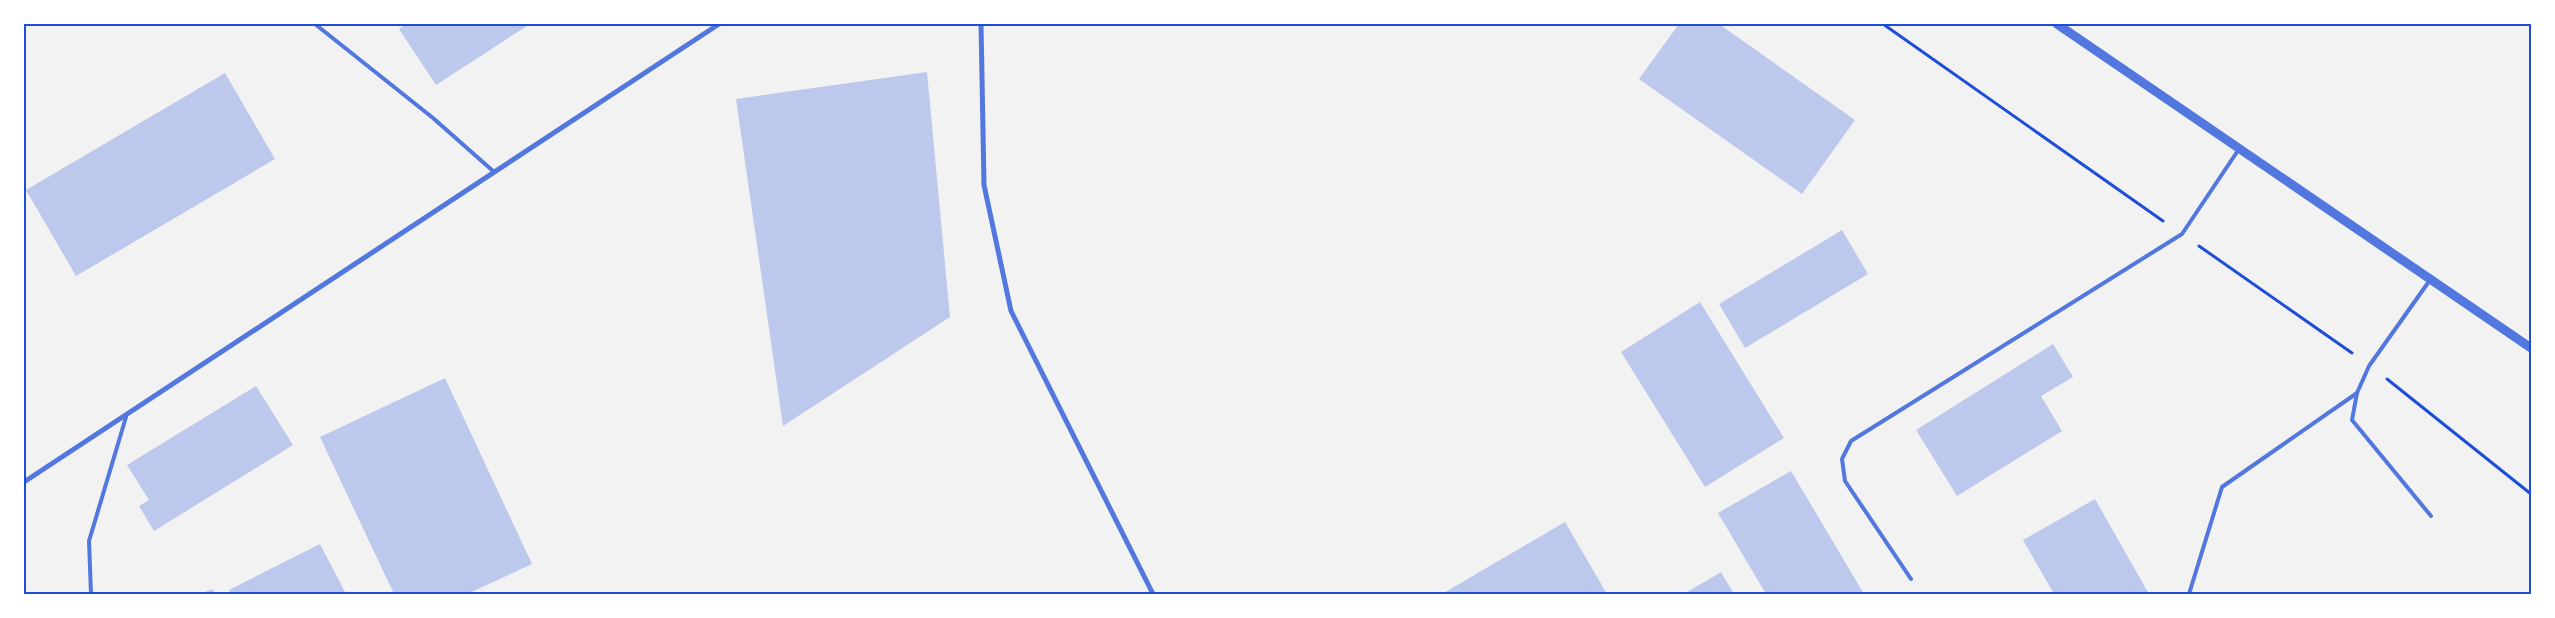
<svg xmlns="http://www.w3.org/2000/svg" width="2555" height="618" viewBox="0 0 2555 618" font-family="'Fira Sans',sans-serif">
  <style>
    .building { fill: #bdc9ec }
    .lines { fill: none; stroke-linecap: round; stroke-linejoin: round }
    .path { stroke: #1d4ed8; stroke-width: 3 }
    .service { stroke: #5277de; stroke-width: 4 }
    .minor { stroke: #5277de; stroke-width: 5 }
    .tertiary { stroke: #5277de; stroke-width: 9 }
    .neatline { fill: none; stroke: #1d4ed8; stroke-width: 2 }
  </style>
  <rect width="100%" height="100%" fill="#f2f2f2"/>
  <g class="building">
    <polygon points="407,24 530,24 436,85 399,29"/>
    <polygon points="1679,24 1719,24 1855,120 1802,194 1639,79"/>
    <polygon points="927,72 950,317 783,426 736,99"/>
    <polygon points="225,73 275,159 76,276 26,190"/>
    <polygon points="1842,230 1868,274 1745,348 1719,304"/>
    <polygon points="1700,302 1784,438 1705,487 1621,352"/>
    <polygon points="2053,344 2073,377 2041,396 2062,431 1957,496 1916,430"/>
    <polygon points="445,378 532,564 467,594 394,594 320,437"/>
    <polygon points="256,386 293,445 154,531 139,506 149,500 127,465"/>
    <polygon points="1791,471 1864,594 1766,594 1718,513"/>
    <polygon points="2095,499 2149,594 2054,594 2023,540"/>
    <polygon points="1565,522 1607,594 1442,594"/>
    <polygon points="320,544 346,594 232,594 229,590"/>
    <polygon points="1721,572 1734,594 1684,594"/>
    <polygon points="212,589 215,594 201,594"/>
  </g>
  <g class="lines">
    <g class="path">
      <polyline points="1883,24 2163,221"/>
      <polyline points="2199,246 2352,353"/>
      <polyline points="2387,379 2531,494"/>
    </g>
    <g class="service">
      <polyline points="315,24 433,118 493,171"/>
      <polyline points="2430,280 2369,366 2357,393 2352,420 2431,516"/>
      <polyline points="1911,579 1845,481 1842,459 1851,441 2182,234 2239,149"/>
      <polyline points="91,594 89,541 126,417"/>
      <polyline points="2189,594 2222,487 2357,393"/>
    </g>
    <g class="minor">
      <polyline points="981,24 984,185 1011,311 1153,594"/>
      <polyline points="24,482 719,24"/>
    </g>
    <polyline class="tertiary" points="2057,24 2531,348"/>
  </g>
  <rect width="2555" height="618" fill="none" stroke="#ffffff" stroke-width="50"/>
  <rect x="25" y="25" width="2505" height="568" class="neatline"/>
</svg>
